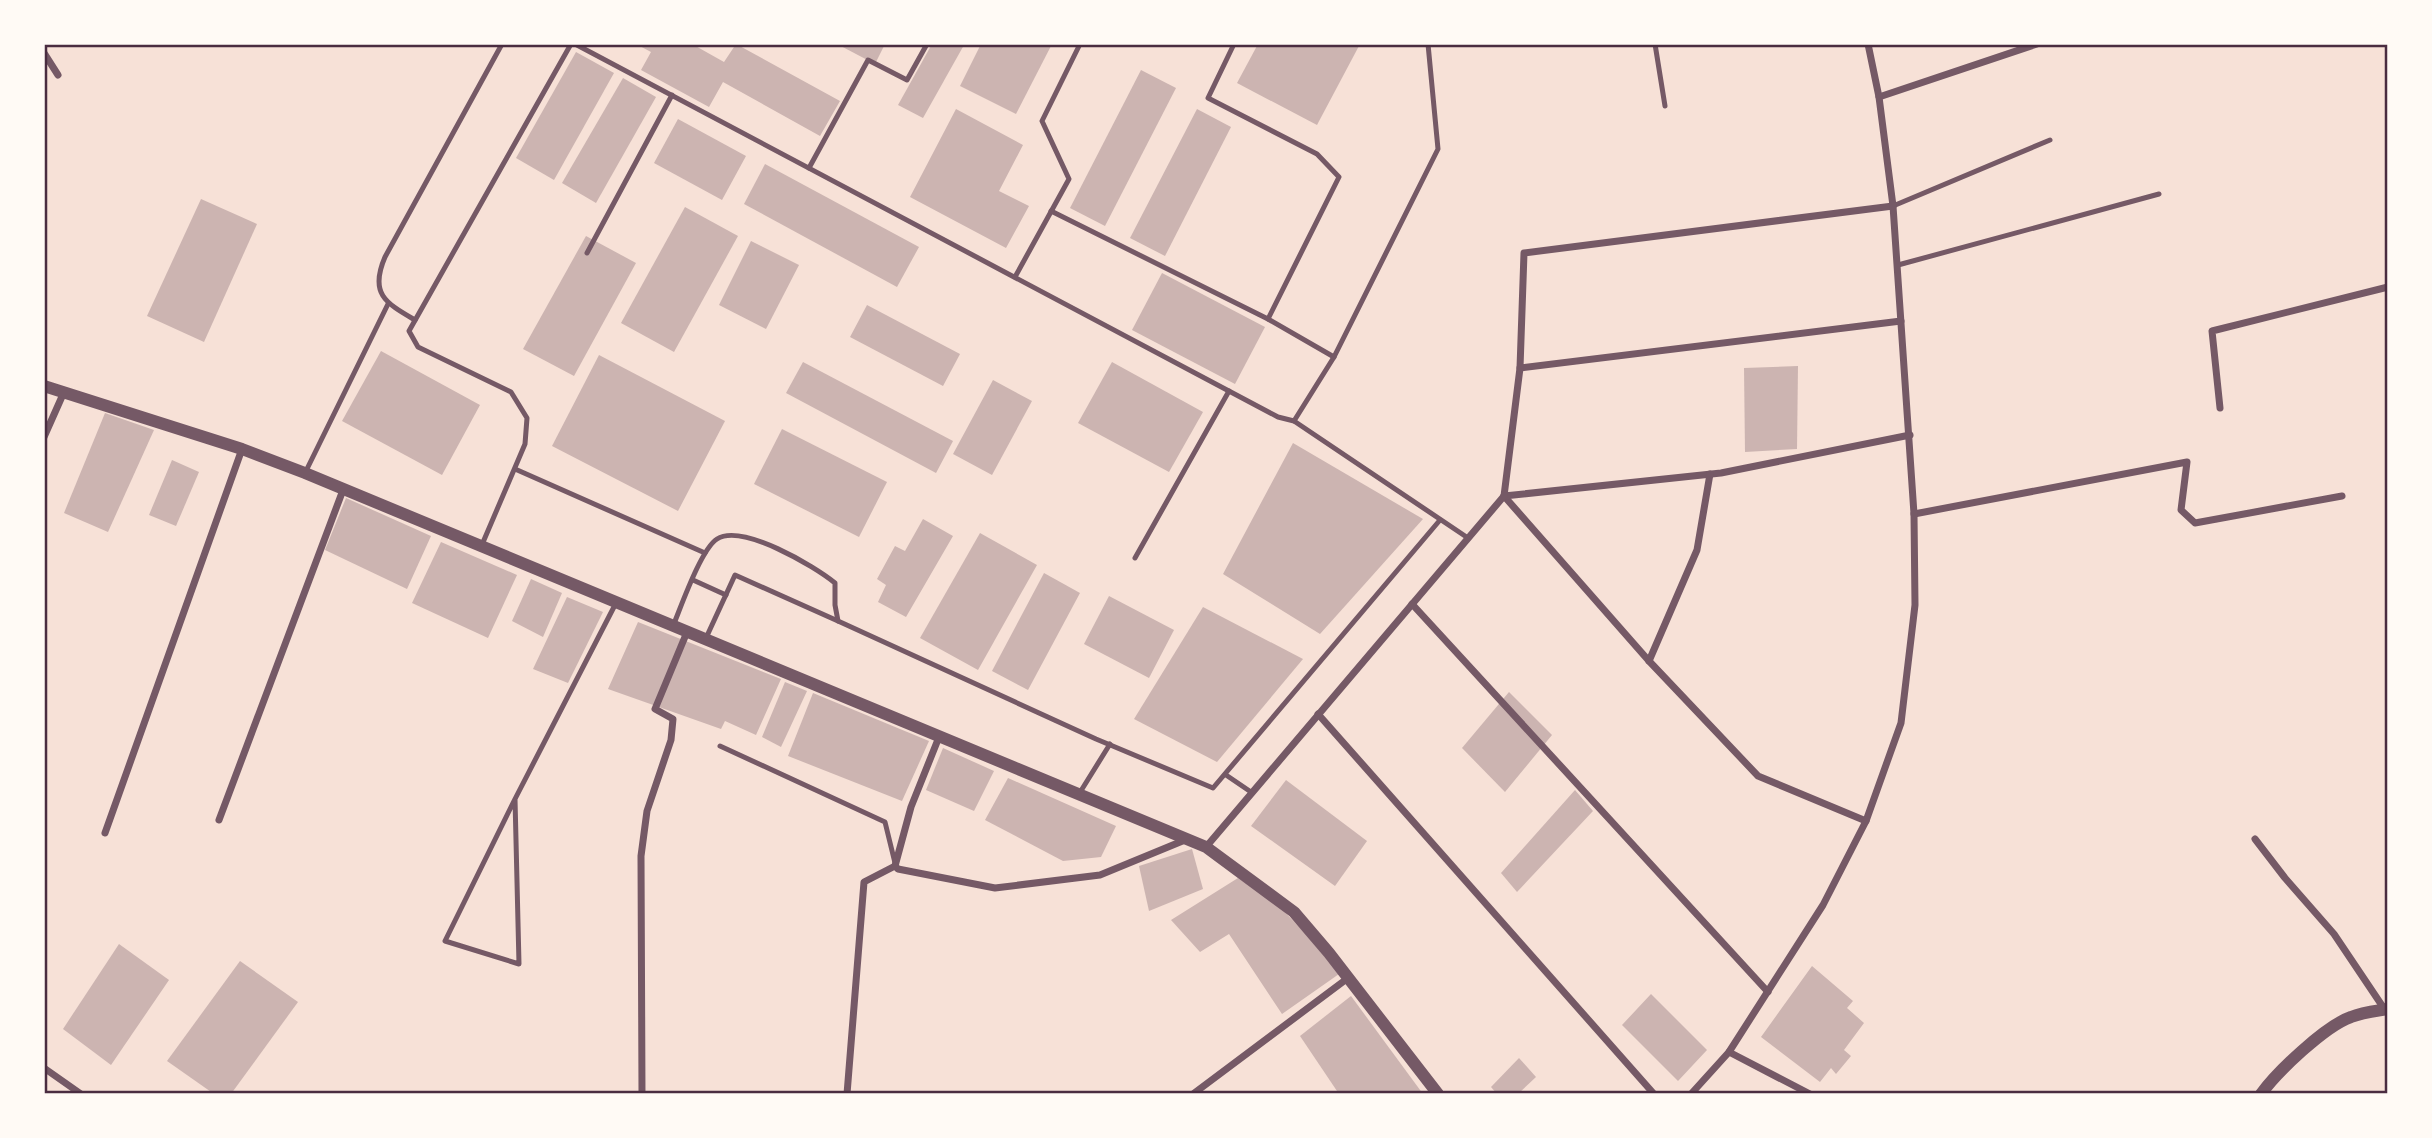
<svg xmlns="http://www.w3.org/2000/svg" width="2432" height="1138" viewBox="0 0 2432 1138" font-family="Ubuntu,sans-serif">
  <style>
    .building { fill: #ccb4b1 }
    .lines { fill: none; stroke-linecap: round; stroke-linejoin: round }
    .service { stroke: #755966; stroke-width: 5 }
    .minor { stroke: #755966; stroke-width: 7 }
    .tertiary { stroke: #755966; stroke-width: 12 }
    .neatline { fill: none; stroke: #4a2c40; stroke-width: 2.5 }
  </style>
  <rect width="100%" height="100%" fill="#f7e1d7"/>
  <g class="building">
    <polygon points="636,44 692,44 724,62 736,44 840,101 820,136 723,82 709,107 641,70 651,52"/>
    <polygon points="837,44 885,44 875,64"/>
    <polygon points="932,44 964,45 923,118 898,105"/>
    <polygon points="981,44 1052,44 1016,114 960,86"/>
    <polygon points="1258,44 1360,44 1317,125 1237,83"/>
    <polygon points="576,52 614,73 554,180 516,158"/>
    <polygon points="1141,70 1176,88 1105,226 1070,208"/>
    <polygon points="623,78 656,97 596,203 562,183"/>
    <polygon points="956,109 1023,145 999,191 1029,206 1006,248 910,197"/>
    <polygon points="1197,109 1231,127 1165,256 1130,238"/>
    <polygon points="678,119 746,156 722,200 654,163"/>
    <polygon points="765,164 919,247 897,287 744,204"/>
    <polygon points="201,199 257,224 204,342 147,316"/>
    <polygon points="685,207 738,236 674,352 621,323"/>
    <polygon points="586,236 636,263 574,376 523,349"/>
    <polygon points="751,241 799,265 766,329 719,305"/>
    <polygon points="1162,273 1265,327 1235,384 1132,330"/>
    <polygon points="867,305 960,354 943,386 850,337"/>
    <polygon points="381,351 480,405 442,475 342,421"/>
    <polygon points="599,355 725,421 678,511 552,446"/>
    <polygon points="803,362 953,441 936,473 786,393"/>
    <polygon points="1112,362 1203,412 1169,472 1078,423"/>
    <polygon points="1798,366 1797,449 1745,452 1744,368"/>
    <polygon points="993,380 1032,401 992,475 953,454"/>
    <polygon points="105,413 154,430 108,532 64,513"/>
    <polygon points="782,429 887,482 859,537 754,484"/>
    <polygon points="1293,443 1423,519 1320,634 1223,574"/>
    <polygon points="172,460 199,472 176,526 149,515"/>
    <polygon points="346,498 431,536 407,589 325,550"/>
    <polygon points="923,519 953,536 906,617 878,602 886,585 877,579 895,546 905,551"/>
    <polygon points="980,533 1037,565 978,670 920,638"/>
    <polygon points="441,542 517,575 488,638 412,603"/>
    <polygon points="1044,573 1080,593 1028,690 992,671"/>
    <polygon points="531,579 562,593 543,637 512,621"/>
    <polygon points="1109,596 1174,630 1149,678 1084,644"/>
    <polygon points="567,597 603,612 568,683 533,669"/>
    <polygon points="1203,607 1303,659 1217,762 1134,719"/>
    <polygon points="638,622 781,679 756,735 725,721 721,729 608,689"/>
    <polygon points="785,682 807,691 781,747 762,737"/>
    <polygon points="1509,692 1552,735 1505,792 1462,748"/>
    <polygon points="813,693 929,741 902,801 788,756"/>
    <polygon points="943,748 994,771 974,811 926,790"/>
    <polygon points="1008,778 1116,826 1101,857 1063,861 985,820"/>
    <polygon points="1286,780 1367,841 1335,886 1251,826"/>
    <polygon points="1575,790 1593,811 1517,892 1501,873"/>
    <polygon points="1192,849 1203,889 1149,911 1139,866"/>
    <polygon points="1238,878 1278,905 1305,933 1339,974 1282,1014 1229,934 1200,952 1171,920"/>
    <polygon points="119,944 169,980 111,1065 63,1029"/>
    <polygon points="240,961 298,1002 231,1094 214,1094 167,1061"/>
    <polygon points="1812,966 1853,1001 1847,1008 1864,1023 1844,1050 1851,1056 1836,1074 1831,1068 1820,1082 1761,1037"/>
    <polygon points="1651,994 1707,1050 1678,1081 1622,1025"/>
    <polygon points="1351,996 1423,1094 1339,1094 1300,1036"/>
    <polygon points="1519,1058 1536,1077 1518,1094 1497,1094 1491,1087"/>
  </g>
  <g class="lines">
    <g class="service">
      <polyline points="575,44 1278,417 1294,421 1468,538"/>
      <polyline points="1234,44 1208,98 1317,154 1339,177 1268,319"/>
      <polyline points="1655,44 1665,106"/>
      <polyline points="809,168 868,60 907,80 927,44"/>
      <polyline points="1893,206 2050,140"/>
      <polyline points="1051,211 1268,319 1334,357"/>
      <polyline points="587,253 672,95"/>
      <polyline points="1898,265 2159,194"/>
      <polyline points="1015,277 1069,179 1042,121 1080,44"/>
      <path d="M 415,320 C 386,303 369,294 385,257 L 502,44"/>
      <polyline points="1294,421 1334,357 1438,149 1428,44"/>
      <polyline points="515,469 705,553"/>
      <polyline points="305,473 388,304"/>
      <polyline points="481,547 525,444 527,418 511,392 418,347 409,331 571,44"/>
      <polyline points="1135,558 1229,391"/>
      <polyline points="693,580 726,595"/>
      <path d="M 673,626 C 681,607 701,549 717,539 C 742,523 814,566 835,583 L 835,605 L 838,621 L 1096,739 L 1213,788 L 1440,520"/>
      <polyline points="706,638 735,575 838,621"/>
      <polyline points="720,746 885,822 895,863"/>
      <polyline points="1226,775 1251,792"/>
      <polyline points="1079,794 1110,744"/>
      <polyline points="515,799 519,964 445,941 515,799 616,603"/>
    </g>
    <g class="minor">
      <polyline points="44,53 58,75"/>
      <polyline points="1879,97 2037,44"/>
      <polyline points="1520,368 1901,321"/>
      <polyline points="2220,408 2212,331 2388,287"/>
      <polyline points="44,437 64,392"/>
      <polyline points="1504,496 1649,661 1758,776 1866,821"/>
      <polyline points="1504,496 1721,473 1910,435"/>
      <polyline points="1914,514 2187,462 2181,510 2195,523 2342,496"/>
      <polyline points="1412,604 1768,992"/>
      <polyline points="1649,661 1697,550 1710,474"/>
      <polyline points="1318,714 1654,1094"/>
      <polyline points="219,820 343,490"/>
      <polyline points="105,833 242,449"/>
      <polyline points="2255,839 2285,878 2334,934 2385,1010"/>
      <polyline points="1206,847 1504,496 1520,368 1524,253 1893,206"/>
      <polyline points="895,866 911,807 939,737"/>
      <polyline points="1729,1052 1810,1094"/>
      <polyline points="44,1068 81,1094"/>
      <polyline points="642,1094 641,856 647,811 671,740 673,719 655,709 687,632"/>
      <polyline points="847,1094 864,882 895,866 898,869 995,888 1100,875 1185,840"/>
      <polyline points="1193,1094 1348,978"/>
      <polyline points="1691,1094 1729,1052 1823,905 1866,821 1901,723 1915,605 1914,514 1893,206 1879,97 1868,44"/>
    </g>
    <g class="tertiary">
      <polyline points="44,386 242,449 305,473 1206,847 1294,912 1329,953 1438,1094"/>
      <path d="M 2261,1094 C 2277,1072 2325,1026 2351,1017 C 2363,1012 2376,1011 2388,1009"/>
    </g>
  </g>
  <rect width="2432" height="1138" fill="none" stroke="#fffaf5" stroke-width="91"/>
  <rect x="46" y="46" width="2340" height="1046" class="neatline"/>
</svg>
